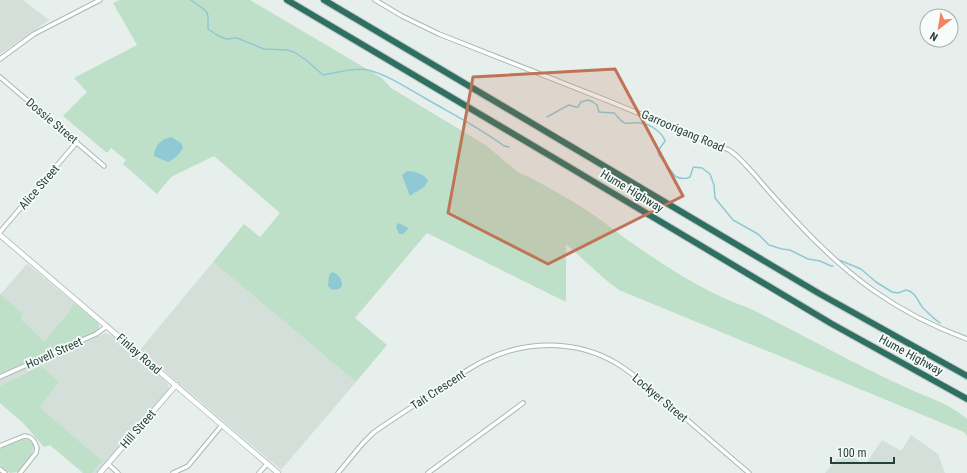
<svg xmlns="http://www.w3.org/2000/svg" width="967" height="473" viewBox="0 0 967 473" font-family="'Roboto Condensed',sans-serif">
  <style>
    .built { fill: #d4dfda }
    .green { fill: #bfe0c8 }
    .water { fill: #8ec9d4 }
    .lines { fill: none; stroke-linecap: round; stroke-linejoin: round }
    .stream { stroke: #8ec9d4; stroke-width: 1.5 }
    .minor-casing { stroke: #a8b8b2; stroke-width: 5.5 }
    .tertiary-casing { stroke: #a8b8b2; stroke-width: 6 }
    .motorway-casing { stroke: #c2cac8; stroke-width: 8 }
    .minor { stroke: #fff; stroke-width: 3.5 }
    .tertiary { stroke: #fff; stroke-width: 4.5 }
    .motorway { stroke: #2f6f62; stroke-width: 6 }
    .marked { fill: #c07456; fill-opacity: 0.2; stroke: #c07456; stroke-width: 3; stroke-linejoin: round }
    .labels { text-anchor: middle; stroke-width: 3.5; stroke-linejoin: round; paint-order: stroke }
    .street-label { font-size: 12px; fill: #24423a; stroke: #f7fbf9 }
  </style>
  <rect width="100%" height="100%" fill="#e6efeb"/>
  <g class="built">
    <polygon points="0,0 23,0 49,20 0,54"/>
    <polygon points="213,262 356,382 281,470 140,350"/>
    <polygon points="27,264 74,303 70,307 69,312 44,341 21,319 24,316 0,295"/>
    <polygon points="105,333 112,335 167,382 169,388 166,393 97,473 90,473 0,386 0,380"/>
    <polygon points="911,435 938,454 945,473 825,473 844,451 865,465 882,440 901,451"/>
  </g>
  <g class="green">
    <path d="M 120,0 L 250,0 L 382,78 L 391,88 L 487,146 L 519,173 L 529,177 C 551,189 574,201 595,216 C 604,222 613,229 622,236 C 660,263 705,293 749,308 C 801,334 852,363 905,387 C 927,398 948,402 967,419 L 967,436 L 964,432 L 619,290 L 606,280 L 566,244 L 566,302 L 427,233 L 355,318 L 387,345 L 356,382 L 213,262 L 244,224 L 260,237 L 280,213 L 214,156 L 171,177 L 157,194 L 123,164 L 126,160 L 111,148 L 107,153 L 63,116 L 87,92 L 74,78 L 137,45 L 113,3 Z"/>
    <polygon points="0,294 24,315 21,319 44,341 69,312 70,308 74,303 97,322 99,325 99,329 92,334 0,374"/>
    <polygon points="41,366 59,382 39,407 102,461 92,473 83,473 50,445 44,447 24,424 0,403 0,386"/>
    <path d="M 24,439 C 46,442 24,466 17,472 L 10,473 L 0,465 L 0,449 Z"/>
  </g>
  <g class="water">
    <path d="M 171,137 L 181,143 L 183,148 C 179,154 175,159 168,162 L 154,156 C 154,145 162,139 171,137 Z"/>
    <path d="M 407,171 C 414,171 424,174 428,180 C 424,191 417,189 411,196 L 409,194 L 402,175 Z"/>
    <polygon points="398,223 409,228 403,234 399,234 396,227"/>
    <path d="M 332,272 C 339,274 342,279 342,286 L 339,289 L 332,290 L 328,286 L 329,275 Z"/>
  </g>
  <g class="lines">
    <g class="stream">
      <path d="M 191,0 L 206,11 L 208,16 L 208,29 L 217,35 L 226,39 L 237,38 L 264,49 L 287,50 L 294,52 L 306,60 L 323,75 C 337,73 354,67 368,70 C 388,75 405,87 423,97 C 450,113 479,127 504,146 L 509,147"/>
      <path d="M 547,117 L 565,107 L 569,105 L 576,107 L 578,107 L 581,102 L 588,100 L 593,102 L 597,105 L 599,112 L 614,113 C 618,116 619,121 625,123 C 630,124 635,122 641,123 C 650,124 662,132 665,141 L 658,151 L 659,155 L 675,176 C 680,179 684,180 690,177 L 693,168 L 694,167 L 702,168 L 710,174 L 714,185 L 715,198 L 733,220 L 758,234 L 769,245 L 782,249 L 790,250 L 808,259 L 820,261 L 831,266 L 833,266"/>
      <path d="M 839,260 L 861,269 L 876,282 L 892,292 L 898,293 L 906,290 C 916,292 917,300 923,308 C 928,313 934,319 940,323"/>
    </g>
    <g class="minor-casing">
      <g id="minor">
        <path d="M 375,0 L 402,16 L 439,34 L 606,100 L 729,150 C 739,156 747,167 755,175 C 768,191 782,206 796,221 C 847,276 896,313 967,339"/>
        <polyline points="0,59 34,34 100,0"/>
        <polyline points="0,77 104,166"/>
        <polyline points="0,232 77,142"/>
        <polyline points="0,377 96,334 107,326"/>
        <path d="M 0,446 L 24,436 C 32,436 35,441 37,448 L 36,453 L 20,473"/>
        <polyline points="108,464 118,473"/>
        <polyline points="0,469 5,473"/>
        <polyline points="173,473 188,466 222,425"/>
        <polyline points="259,473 267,464"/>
        <path d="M 338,473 L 363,443 L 373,433 C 394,418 415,405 436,391 C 453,380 469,367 488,359 C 528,340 577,340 616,363 C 636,375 653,391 671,406 C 697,428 723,451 749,473"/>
        <polyline points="428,473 523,403"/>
      </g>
    </g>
    <g class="tertiary-casing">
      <g id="tertiary">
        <polyline points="0,235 278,473"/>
        <polyline points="100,473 176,385"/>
      </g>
    </g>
    <g class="motorway-casing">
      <g id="motorway">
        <polyline points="287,0 559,161 832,324 967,399"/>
        <polyline points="324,0 820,294 967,376"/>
      </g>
    </g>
    <use href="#minor" class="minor"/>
    <use href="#tertiary" class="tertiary"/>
    <use href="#motorway" class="motorway"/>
  </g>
  <path class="marked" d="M 615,69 L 683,196 L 548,264 L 448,213 L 473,77 Z"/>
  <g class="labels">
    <g class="street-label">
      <text transform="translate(52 121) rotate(40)" y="4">Dossie Street</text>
      <text transform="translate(683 131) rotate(23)" y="4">Garroorigang Road</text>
      <text transform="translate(39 187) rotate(-49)" y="4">Alice Street</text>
      <text transform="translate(632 191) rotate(31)" y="4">Hume Highway</text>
      <text transform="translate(54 353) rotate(-24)" y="4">Hovell Street</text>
      <text transform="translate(139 354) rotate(41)" y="4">Finlay Road</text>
      <text transform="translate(911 355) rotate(29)" y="4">Hume Highway</text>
      <text transform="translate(438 390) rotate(-33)" y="4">Tait Crescent</text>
      <text transform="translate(660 398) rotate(40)" y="4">Lockyer Street</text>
      <text transform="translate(138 429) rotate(-49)" y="4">Hill Street</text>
    </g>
  </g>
  <g transform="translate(939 28) rotate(211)"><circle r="19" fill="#f7fbf9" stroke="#a3b1ad"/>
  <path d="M0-3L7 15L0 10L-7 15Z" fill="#f4845f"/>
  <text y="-6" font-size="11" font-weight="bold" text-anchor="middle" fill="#24423a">N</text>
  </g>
  <path d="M831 457v6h63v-6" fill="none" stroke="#24423a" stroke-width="2"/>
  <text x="837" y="457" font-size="12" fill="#24423a" stroke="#f7fbf9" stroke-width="3" paint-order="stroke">100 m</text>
</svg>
